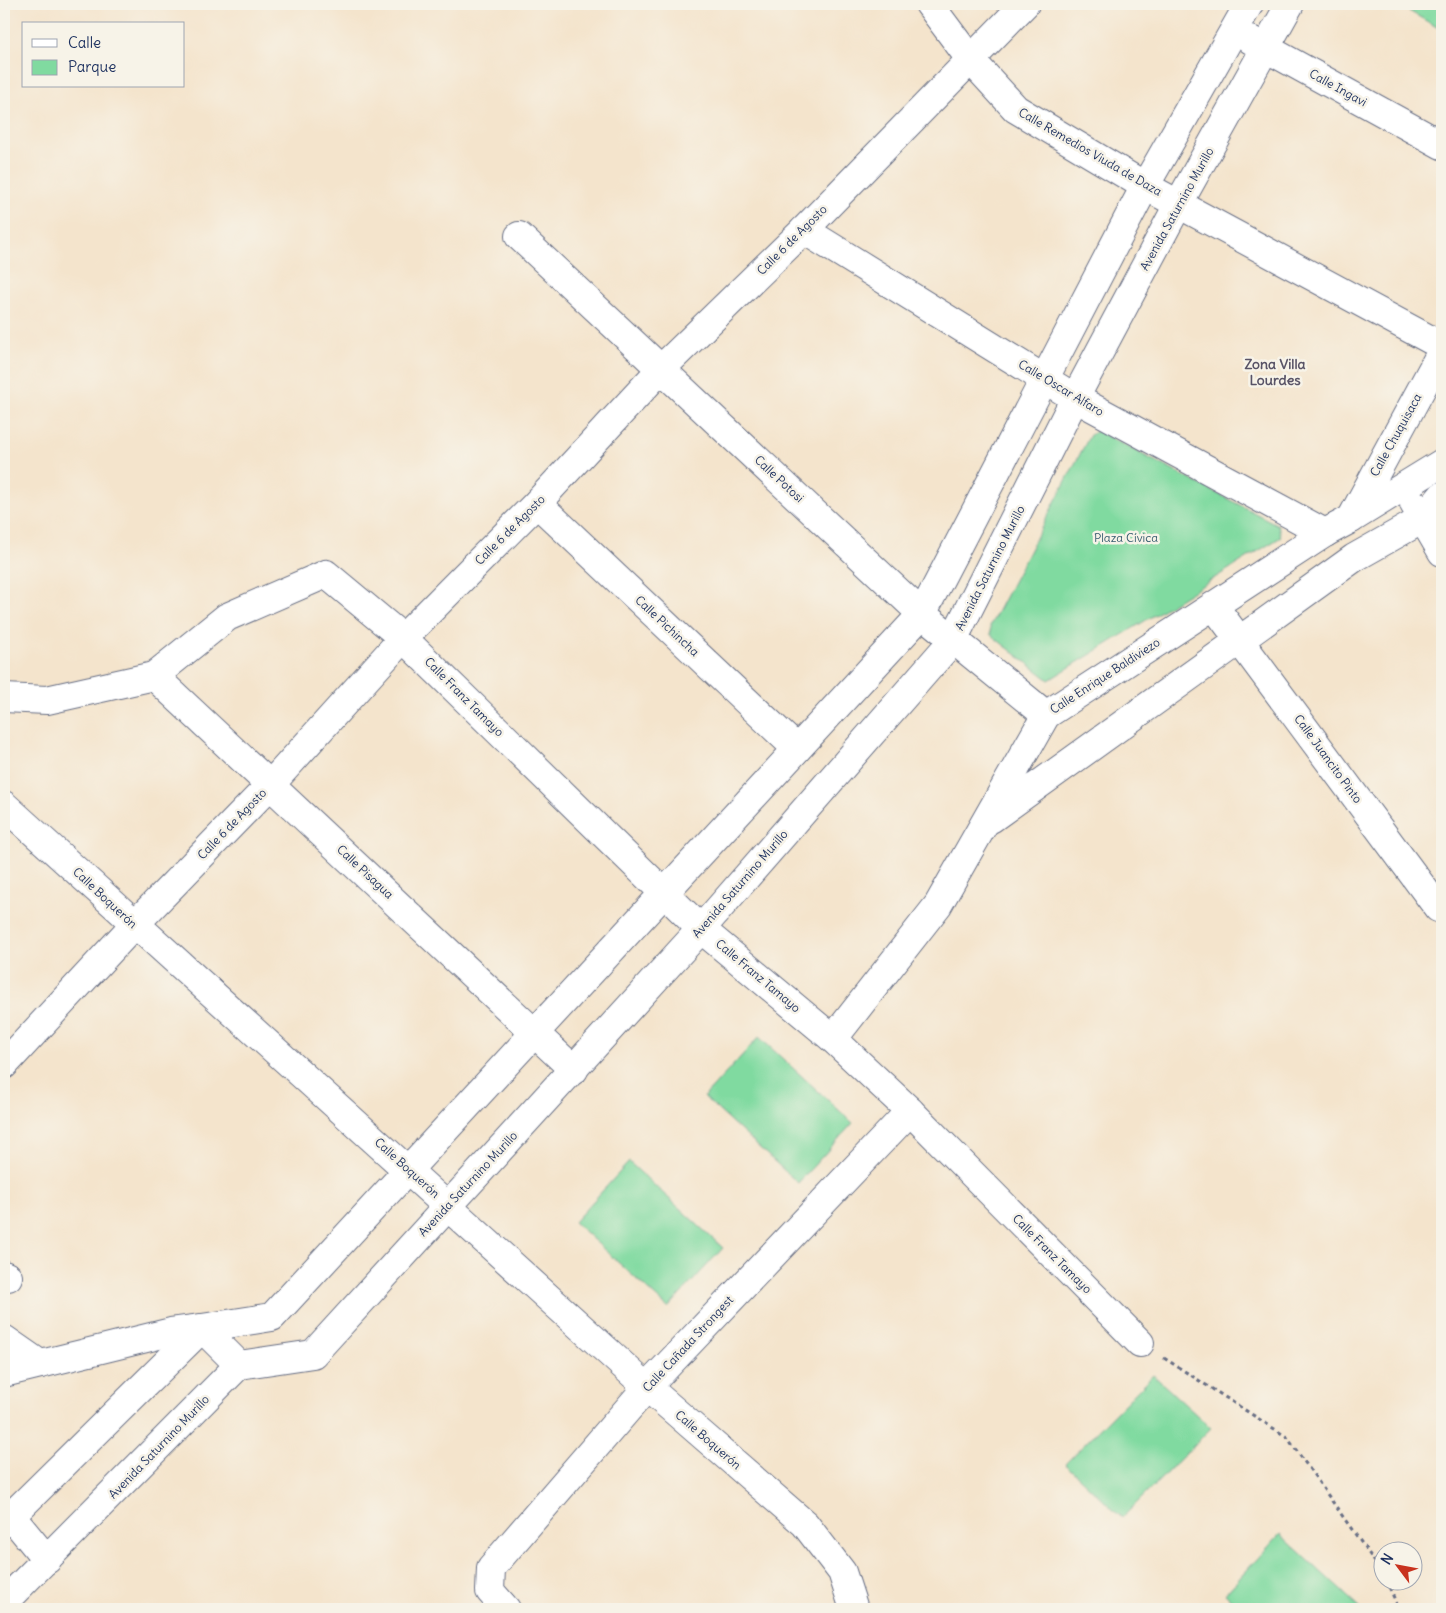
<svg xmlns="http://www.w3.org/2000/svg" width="1446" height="1613" viewBox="0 0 1446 1613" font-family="Delius,sans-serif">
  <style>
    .green { fill: #80daa0; stroke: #4e847f }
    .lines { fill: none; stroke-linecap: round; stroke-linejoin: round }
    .minor-casing { stroke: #676e84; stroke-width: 30 }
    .path { stroke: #676e84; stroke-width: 3; stroke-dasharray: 4 4; stroke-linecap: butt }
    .minor { stroke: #fff; stroke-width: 28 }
    .labels { text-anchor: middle; stroke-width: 5; stroke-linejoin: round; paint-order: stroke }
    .street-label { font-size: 12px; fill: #1b2f5e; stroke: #f7f3e8 }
    .park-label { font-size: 12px; fill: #345a6e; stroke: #f7f3e8 }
    .neighbourhood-label { font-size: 14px; font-weight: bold; fill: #595467; stroke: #f7f3e8 }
  </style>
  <rect width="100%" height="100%" fill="#f7f3e8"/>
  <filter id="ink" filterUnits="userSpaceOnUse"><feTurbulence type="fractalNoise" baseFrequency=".02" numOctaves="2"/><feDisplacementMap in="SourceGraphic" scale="10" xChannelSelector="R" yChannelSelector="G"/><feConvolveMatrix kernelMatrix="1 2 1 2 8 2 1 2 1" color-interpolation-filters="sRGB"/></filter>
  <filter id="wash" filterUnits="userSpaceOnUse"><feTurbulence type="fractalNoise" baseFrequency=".0096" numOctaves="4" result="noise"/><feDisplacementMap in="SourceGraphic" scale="20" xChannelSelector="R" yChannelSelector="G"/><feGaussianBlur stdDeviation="1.12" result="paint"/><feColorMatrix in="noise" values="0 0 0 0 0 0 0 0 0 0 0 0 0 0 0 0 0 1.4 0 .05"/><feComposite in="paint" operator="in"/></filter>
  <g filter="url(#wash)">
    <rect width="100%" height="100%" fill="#f4e4cc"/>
    <g class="green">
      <polygon points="1413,4 1442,4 1442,30 1409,11"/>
      <polygon points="1097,431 1278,525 1281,537 1049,680 991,635 990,626 1090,435"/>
      <polygon points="759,1037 853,1123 798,1183 704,1097"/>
      <polygon points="629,1162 723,1248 668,1308 574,1222"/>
      <polygon points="1153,1375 1211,1428 1122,1518 1065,1464"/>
      <polygon points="1280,1534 1361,1609 1241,1609 1225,1594"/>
    </g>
  </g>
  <g filter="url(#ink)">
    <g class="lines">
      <g class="minor-casing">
        <g id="minor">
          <polyline points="929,4 970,59 1016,109 1145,186 1442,346"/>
          <polyline points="1251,40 1442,145"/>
          <polyline points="804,230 1075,398 1325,533"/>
          <polyline points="519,236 922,614 1046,715"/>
          <polyline points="537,503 797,749"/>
          <polyline points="1414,504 1442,552"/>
          <polyline points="1351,519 1442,351"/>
          <polyline points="1214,606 1438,908 1442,907"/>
          <polyline points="154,676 574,1070"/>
          <polyline points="4,698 47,700 154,676 227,617 326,574 403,638 701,929 833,1039 910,1111 1140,1343"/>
          <polyline points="4,805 647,1387 805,1524 842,1572 854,1609"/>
          <polyline points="991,819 1354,558 1423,519 1442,496"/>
          <polyline points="833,1039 938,905 1046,715 1325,533 1351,519 1442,463"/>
          <polyline points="4,1065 134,925 271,784 403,638 537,503 662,368 804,230 1025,4"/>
          <polyline points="4,1275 8,1277"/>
          <polyline points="4,1339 40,1364"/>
          <polyline points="4,1373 171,1332 202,1328 239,1365"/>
          <polyline points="11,1516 47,1560"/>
          <polyline points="4,1523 202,1328 272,1317 922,614 1145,186 1249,4"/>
          <polyline points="4,1602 239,1365 313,1354 701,929 953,640 1075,398 1179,203 1290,4"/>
          <polyline points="506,1609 490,1591 491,1568 647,1387 910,1111"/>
        </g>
      </g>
      <g class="path">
        <polyline points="1164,1358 1287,1437 1384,1575"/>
        <polyline points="1386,1580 1399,1609"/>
      </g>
      <use href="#minor" class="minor"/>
    </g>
  </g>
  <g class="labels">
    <g class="street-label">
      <text transform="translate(1338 88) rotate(29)" y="4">Calle Ingavi</text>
      <text transform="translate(1090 152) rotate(30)" y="4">Calle Remedios Viuda de Daza</text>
      <text transform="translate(1177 209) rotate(-61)" y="4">Avenida Saturnino Murillo</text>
      <text transform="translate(792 240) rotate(-45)" y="4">Calle 6 de Agosto</text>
      <text transform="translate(1061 388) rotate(31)" y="4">Calle Oscar Alfaro</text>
      <text transform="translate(1396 435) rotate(-61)" y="4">Calle Chuquisaca</text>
      <text transform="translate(779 479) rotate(43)" y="4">Calle Potosi</text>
      <text transform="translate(510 530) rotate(-45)" y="4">Calle 6 de Agosto</text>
      <text transform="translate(990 568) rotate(-63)" y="4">Avenida Saturnino Murillo</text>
      <text transform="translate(667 626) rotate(43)" y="4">Calle Pichincha</text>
      <text transform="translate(1105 676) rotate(-33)" y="4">Calle Enrique Baldiviezo</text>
      <text transform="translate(464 697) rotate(45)" y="4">Calle Franz Tamayo</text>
      <text transform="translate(1328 759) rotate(54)" y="4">Calle Juancito Pinto</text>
      <text transform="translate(232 824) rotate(-46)" y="4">Calle 6 de Agosto</text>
      <text transform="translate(365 872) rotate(43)" y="4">Calle Pisagua</text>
      <text transform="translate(740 884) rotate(-49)" y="4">Avenida Saturnino Murillo</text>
      <text transform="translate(105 898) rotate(43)" y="4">Calle Boquerón</text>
      <text transform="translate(758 976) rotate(40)" y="4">Calle Franz Tamayo</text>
      <text transform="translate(407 1168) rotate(42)" y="4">Calle Boquerón</text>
      <text transform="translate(468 1184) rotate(-47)" y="4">Avenida Saturnino Murillo</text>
      <text transform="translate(1052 1254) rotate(45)" y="4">Calle Franz Tamayo</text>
      <text transform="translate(688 1344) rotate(-47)" y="4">Calle Cañada Strongest</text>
      <text transform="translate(708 1440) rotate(41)" y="4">Calle Boquerón</text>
      <text transform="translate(159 1447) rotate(-46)" y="4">Avenida Saturnino Murillo</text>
    </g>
    <g class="park-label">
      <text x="1126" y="542">Plaza Cívica</text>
    </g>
    <g class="neighbourhood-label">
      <text x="1275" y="369">Zona Villa<tspan x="1275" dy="16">Lourdes</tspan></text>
    </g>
  </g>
  <rect width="1446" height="1613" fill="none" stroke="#f7f3e8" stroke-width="20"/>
  <rect x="22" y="22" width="162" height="65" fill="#f7f3e8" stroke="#9fa5b1"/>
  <rect x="32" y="39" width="25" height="8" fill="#ffffff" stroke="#9fa5b1"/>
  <text x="68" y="48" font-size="15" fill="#1b2f5e">Calle</text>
  <rect x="32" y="60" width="25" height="15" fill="#80daa0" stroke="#9fa5b1"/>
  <text x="68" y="72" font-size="15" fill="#1b2f5e">Parque</text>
  <g transform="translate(1398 1566) rotate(302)"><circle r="24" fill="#f7f3e8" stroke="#9fa5b1"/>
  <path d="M0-4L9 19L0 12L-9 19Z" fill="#c8321e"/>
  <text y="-8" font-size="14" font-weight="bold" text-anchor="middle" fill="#1b2f5e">N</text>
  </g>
</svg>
